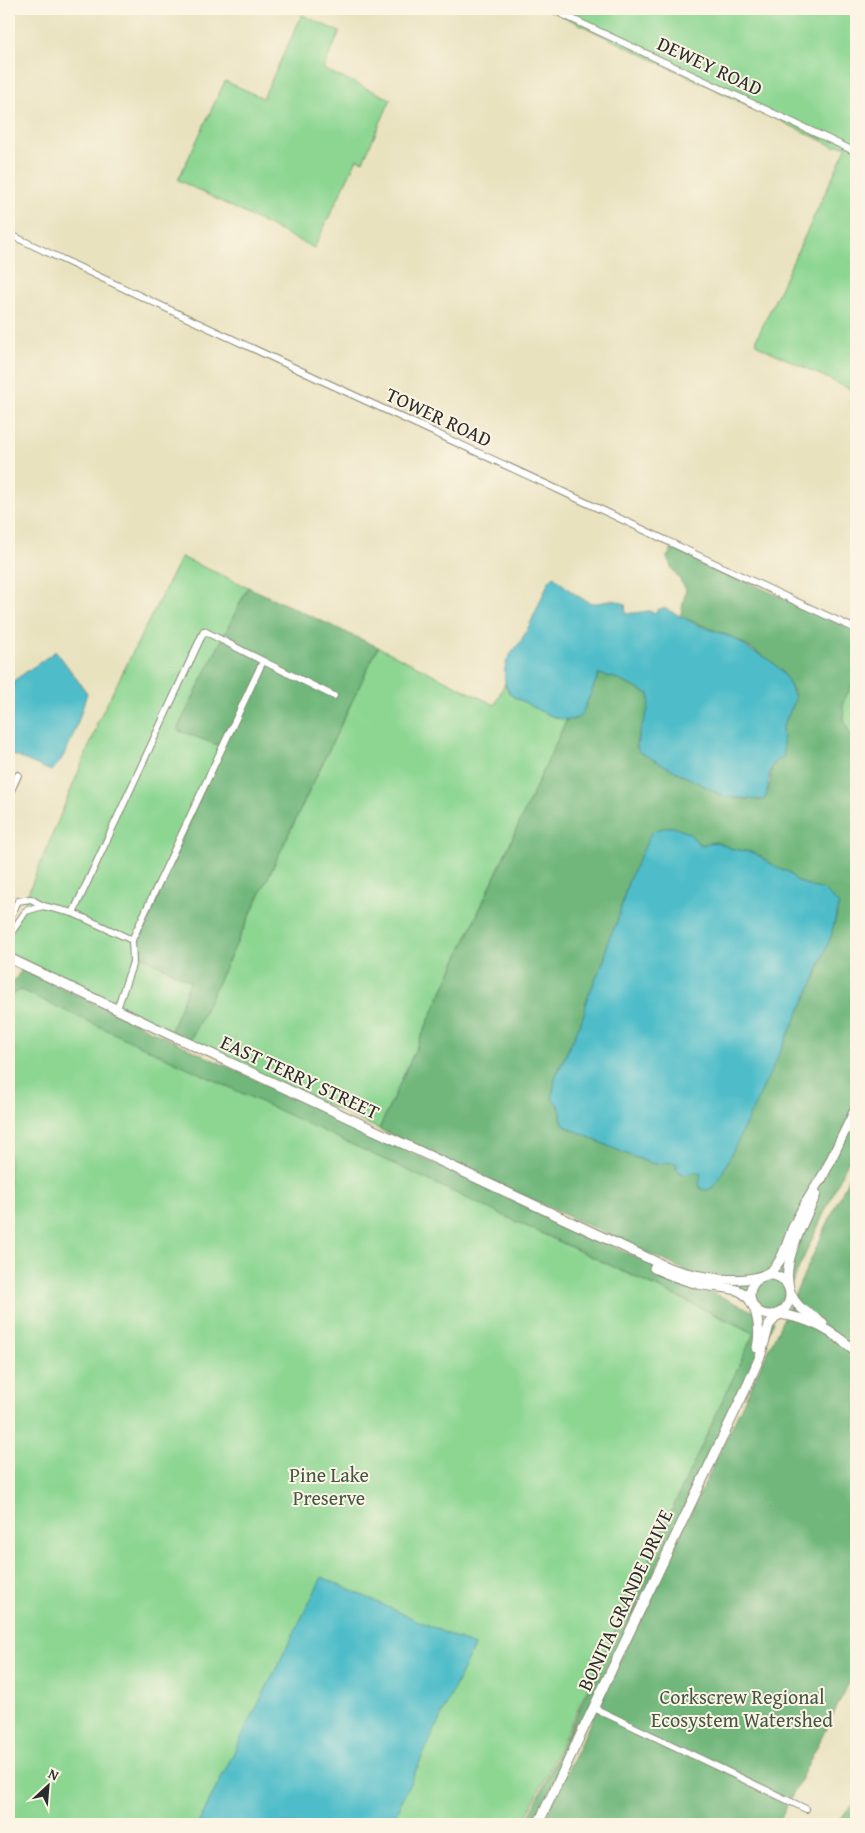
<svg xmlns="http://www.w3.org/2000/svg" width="865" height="1833" viewBox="0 0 865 1833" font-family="'Gentium Book Plus',serif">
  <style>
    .green { fill: #8cd692; stroke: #5c805e }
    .forest { fill: #71b77c; stroke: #4e7154; fill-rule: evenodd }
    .water { fill: #50bdc9; stroke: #3e747a }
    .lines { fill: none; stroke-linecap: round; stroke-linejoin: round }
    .street-casing { stroke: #8a8675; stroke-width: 8 }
    .secondary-casing { stroke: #8a8675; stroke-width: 11 }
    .street { stroke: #fff; stroke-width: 6 }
    .secondary { stroke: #fff; stroke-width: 9 }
    .labels { text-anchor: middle; stroke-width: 4; stroke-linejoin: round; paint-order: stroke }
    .street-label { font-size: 20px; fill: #2b2b2b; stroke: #fcf5e5 }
    .park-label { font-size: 20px; fill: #435645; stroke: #fcf5e5 }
  </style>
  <rect width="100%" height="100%" fill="#fcf5e5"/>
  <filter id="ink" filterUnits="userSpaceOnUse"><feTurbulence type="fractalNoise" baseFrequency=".02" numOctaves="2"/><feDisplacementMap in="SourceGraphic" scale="10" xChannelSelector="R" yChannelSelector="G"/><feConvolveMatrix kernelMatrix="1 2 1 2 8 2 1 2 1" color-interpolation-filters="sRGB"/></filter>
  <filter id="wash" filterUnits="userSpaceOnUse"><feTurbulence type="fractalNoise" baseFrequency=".0096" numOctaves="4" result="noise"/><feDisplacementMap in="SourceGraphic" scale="20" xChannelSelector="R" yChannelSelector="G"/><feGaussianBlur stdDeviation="1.12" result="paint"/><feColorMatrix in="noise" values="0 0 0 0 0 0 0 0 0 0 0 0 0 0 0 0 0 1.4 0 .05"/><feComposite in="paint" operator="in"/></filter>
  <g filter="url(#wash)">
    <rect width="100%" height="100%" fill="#e9e2bf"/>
    <g class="green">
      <polygon points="548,9 791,9 802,14 834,14 838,9 856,9 856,392 757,345 757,338 847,146 837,145 835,147"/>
      <polygon points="302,15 340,32 323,69 391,99 363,161 357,159 314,248 178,180 225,81 263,98"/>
      <polygon points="181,557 248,587 177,730 221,746 135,952 190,981 171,1031 9,953 9,939 97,727 96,725"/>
      <polygon points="378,647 495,705 505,683 508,692 512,696 556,718 567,719 379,1129 190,1041"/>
      <polygon points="856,678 856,749 844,720 843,702"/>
      <polygon points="9,983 756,1334 523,1824 9,1824"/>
    </g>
    <g class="forest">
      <path d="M 673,548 L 856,631 L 856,678 L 843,702 L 844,720 L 856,749 L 856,1144 L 778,1313 L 379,1129 L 567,719 L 573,720 L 582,714 L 599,674 L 615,678 L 649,694 C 653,713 637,729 636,747 L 677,772 L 725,797 L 760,800 C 762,797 766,793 768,790 C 774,779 766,767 779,760 L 782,728 L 794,703 L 794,692 L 780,669 L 771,661 L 734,638 L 679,616 L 681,614 L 686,589 L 671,567 L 667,557 ZM 668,827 L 684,831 L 693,837 L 700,845 L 716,842 L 733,849 L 755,853 L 781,870 L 788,871 L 796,880 L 811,887 L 817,888 L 837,915 L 813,983 L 716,1183 L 701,1179 L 702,1173 L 680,1173 L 678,1170 L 677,1164 C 668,1160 660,1166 651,1163 C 623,1154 596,1140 569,1128 L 564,1124 L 561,1119 C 563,1110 558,1104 552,1099 L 557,1073 L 581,1022 L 586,1011 L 586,1001 L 605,958 L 607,943 L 617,922 L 628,882 L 657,830 Z"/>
      <polygon points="248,587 378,647 190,1041 171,1031 190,981 135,952 221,746 177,730"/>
      <path d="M 22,969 C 272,1089 523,1205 774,1321 L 534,1824 L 526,1824 L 753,1335 L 753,1332 L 21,990 L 9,996 L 9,982 L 15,980 Z"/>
      <polygon points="856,1162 856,1483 851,1500 856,1511 856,1669 778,1824 542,1824 790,1305"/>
      <polygon points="856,1803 856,1824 837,1824 847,1810"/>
    </g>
    <g class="water">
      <path d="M 791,9 L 838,9 C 826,22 805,15 791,9 Z"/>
      <path d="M 554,576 C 561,584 584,603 594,603 C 610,603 608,596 625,604 L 626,614 L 649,611 L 654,613 L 659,609 L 664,608 L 698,625 L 734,638 L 752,651 L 767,658 L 780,669 L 789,683 L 795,698 L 794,703 L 782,728 L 784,756 C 781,759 776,761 774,763 C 767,772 770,788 765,799 L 760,800 L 725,797 L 639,752 C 631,737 653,713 649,694 L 615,678 L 599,674 L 582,714 C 568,732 528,703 512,696 C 504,687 503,675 506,663 C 509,655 516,648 521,641 C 532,622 540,601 549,581 Z"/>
      <path d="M 56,651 L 87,693 C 80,716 69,757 51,771 L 9,753 L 9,684 Z"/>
      <path d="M 668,827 L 673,827 L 689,833 L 700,845 L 716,842 L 733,849 L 755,853 L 781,870 L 788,871 L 796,880 L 811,887 L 822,889 L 839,904 L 831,936 L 813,983 L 720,1178 L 712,1188 L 707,1190 L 701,1189 L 699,1184 L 701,1173 L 690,1173 L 685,1175 L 676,1169 L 677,1164 C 668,1160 660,1166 651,1163 C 623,1154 596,1140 569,1128 L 564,1124 L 561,1119 C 563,1111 558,1104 552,1099 L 555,1078 L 581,1022 L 585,1011 L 586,1001 L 605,958 L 607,943 L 617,922 L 628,882 L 652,831 Z"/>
      <polygon points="322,1577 474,1646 391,1824 198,1824"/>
    </g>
  </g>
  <g filter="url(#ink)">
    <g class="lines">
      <g class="street-casing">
        <g id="street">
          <polyline points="551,9 856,152"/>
          <path d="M 9,234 C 191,321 375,405 559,490 C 658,536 756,584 856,629"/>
          <polyline points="9,660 9,661"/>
          <polyline points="263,661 334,696"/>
          <polyline points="9,795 18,775"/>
          <polyline points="73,913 204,631 263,661 132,940"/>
          <polyline points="9,920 18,901 31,899 43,906"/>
          <polyline points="9,932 13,930 26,911 43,906 73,913 132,940 133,962 117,1009"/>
          <polyline points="594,1708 806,1809"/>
        </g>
      </g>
      <g class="secondary-casing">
        <g id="secondary">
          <path d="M 9,958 C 228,1063 448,1165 669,1268 C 694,1276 755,1290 775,1267 C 785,1256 788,1238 794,1225 C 802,1207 813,1191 823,1175"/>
          <polyline points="821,1180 856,1108"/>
          <path d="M 816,1194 C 804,1224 769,1278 800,1307 C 807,1313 816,1318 823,1323"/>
          <path d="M 654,1268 C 669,1275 683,1280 698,1284 C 711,1287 724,1286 737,1290 C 758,1298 761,1330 757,1348"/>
          <circle cx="770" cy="1295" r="20"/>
          <path d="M 538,1824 L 748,1384 L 761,1354 L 769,1325 L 779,1314 C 811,1318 831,1331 856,1351"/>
        </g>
      </g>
      <use href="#street" class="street"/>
      <use href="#secondary" class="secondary"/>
    </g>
  </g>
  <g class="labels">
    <g class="street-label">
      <text transform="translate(710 66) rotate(25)" y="7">DEWEY ROAD</text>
      <text transform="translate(439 417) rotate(25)" y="7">TOWER ROAD</text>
      <text transform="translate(300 1077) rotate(25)" y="7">EAST TERRY STREET</text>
      <text transform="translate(625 1600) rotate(-65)" y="7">BONITA GRANDE DRIVE</text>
    </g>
    <g class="park-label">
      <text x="329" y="1482">Pine Lake<tspan x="329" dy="23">Preserve</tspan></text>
      <text x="742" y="1704">Corkscrew Regional<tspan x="742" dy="23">Ecosystem Watershed</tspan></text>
    </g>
  </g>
  <rect width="865" height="1833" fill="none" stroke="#fcf5e5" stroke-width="30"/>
  <g transform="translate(48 1786) rotate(26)" stroke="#fcf5e5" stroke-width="4" paint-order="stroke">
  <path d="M0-4L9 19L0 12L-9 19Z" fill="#2b2b2b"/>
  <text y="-8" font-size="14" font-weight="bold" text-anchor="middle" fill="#2b2b2b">N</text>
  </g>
</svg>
